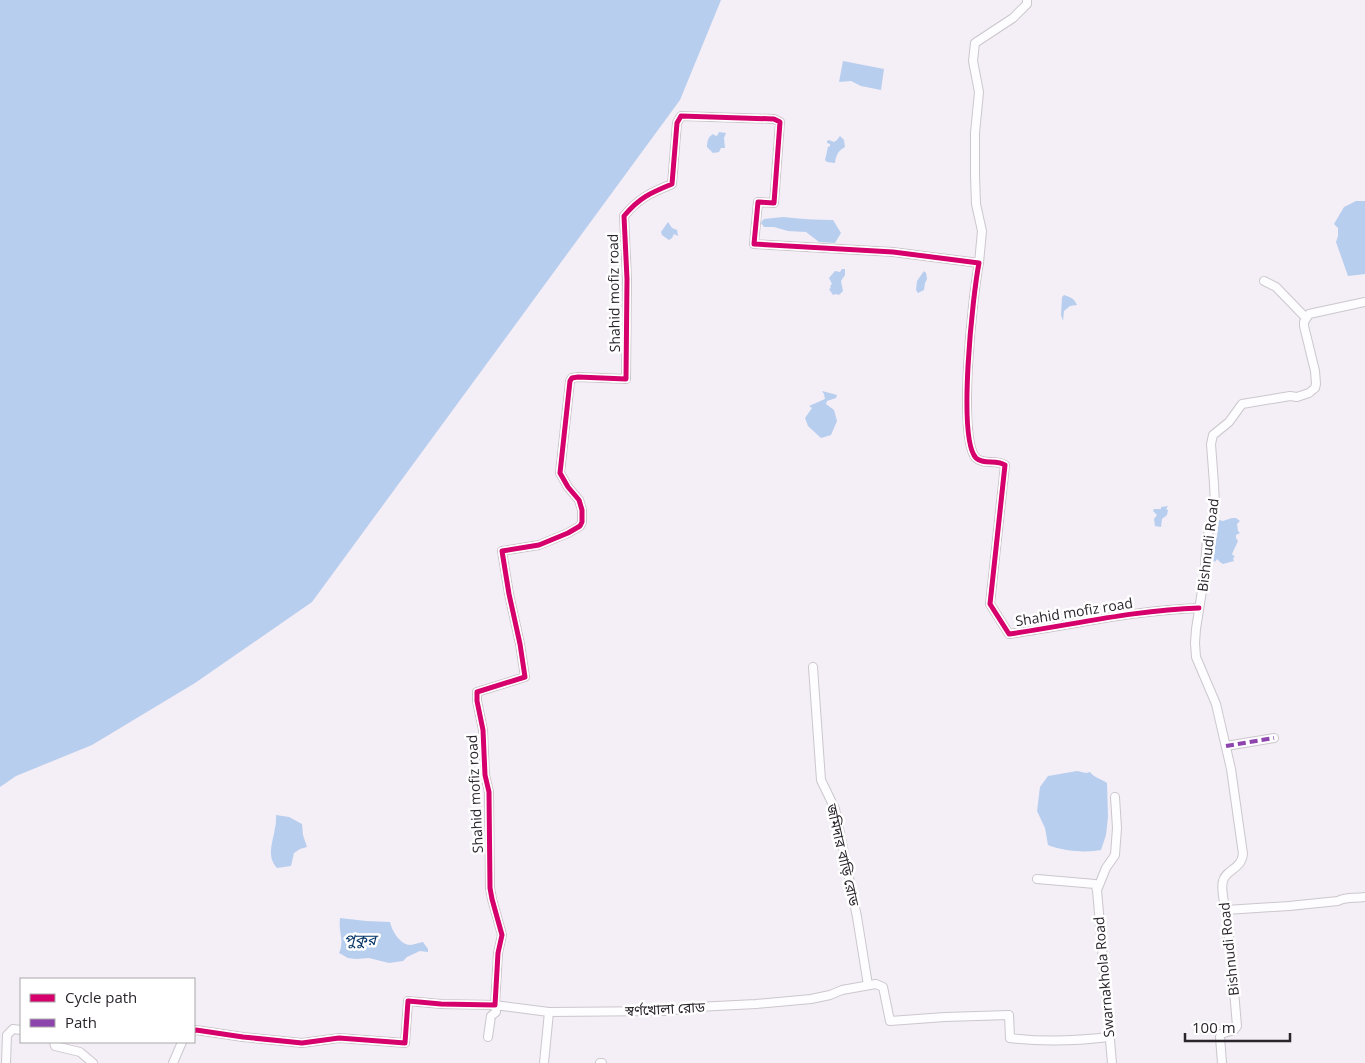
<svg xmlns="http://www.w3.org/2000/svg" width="1365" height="1063" viewBox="0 0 1365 1063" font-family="'Open Sans','Noto Sans Bengali',sans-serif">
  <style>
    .water { fill: #b8ceee }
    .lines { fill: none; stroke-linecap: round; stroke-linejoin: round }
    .minor-casing { stroke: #ccc7cd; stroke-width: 10 }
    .minor { stroke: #fdfcfe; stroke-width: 8 }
    .quiet { stroke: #8e44ad; stroke-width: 4; stroke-dasharray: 8 4; stroke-linecap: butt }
    .cycleway-casing { stroke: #fff; stroke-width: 8 }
    .cycleway { stroke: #d6006c; stroke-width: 5 }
    .labels { text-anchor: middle; stroke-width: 5; stroke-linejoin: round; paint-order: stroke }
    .street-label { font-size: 14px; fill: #29252b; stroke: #fff }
    .water-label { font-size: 15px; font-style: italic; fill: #023264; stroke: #fff }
  </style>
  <rect width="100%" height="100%" fill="#f4eef6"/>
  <g class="water">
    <polygon points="0,0 721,0 680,100 312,602 195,683 92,745 16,776 0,787"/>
    <polygon points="843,61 884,69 881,90 861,86 851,81 839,82"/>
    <path d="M 719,132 L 726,133 L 724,138 L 725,148 L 721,148 L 719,152 L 713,153 L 707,147 C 707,142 708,137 713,134 L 714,135 L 717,136 Z"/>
    <path d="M 840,136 L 844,140 L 845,147 C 838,151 836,155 835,163 L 827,162 L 825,160 L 828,147 L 830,146 L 830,144 L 827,143 L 827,141 L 829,140 L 834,142 L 837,140 Z"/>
    <polygon points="1356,201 1365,201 1365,274 1348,276 1336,242 1338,236 1338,228 1334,224 1344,207"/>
    <path d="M 783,217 C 800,219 816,220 833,220 L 841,233 L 835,243 L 819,242 L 806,232 L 788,231 L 774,227 L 764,227 L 761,223 L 762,221 L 764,219 Z"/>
    <polygon points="668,222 672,228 677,230 678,236 674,234 672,238 669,240 662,235 661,232"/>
    <polygon points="842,269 845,269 845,275 841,281 843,291 839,295 836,294 833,295 829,289 831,288 830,286 832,284 829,278 835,271 840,272"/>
    <polygon points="924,271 926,273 927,279 925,283 924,290 918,293 916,290 917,281"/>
    <path d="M 1064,295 C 1070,297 1074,298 1077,305 L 1070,306 L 1064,311 L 1063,321 L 1061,315 L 1062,297 Z"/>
    <polygon points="822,391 837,395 836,398 827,401 826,404 834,410 837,421 831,435 821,438 808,426 805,418 812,408 809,406 825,399 824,394"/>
    <polygon points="1168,506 1166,509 1168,510 1167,515 1162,519 1161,527 1155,526 1154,519 1157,515 1153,511 1154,509 1161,509 1161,507"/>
    <polygon points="1232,518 1236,518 1240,521 1237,524 1238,531 1240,533 1236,535 1236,538 1238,541 1232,554 1235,557 1233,558 1234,561 1223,564 1220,562 1217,559 1215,562 1213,560 1215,548 1213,544 1214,539 1217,537 1219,520 1223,521"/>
    <path d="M 1077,771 L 1086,773 L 1090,772 C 1094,778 1102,779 1107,783 L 1108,817 L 1106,835 L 1101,850 C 1086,853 1062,851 1048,845 L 1045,828 L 1037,811 L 1040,787 L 1048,776 Z"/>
    <path d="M 276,815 L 289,817 L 302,824 L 303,835 L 307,847 L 300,849 L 294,853 L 291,866 L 277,868 C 266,856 273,842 275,828 C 276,824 276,820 276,815 Z"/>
    <path d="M 340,918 L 366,921 L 390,922 C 392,931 400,945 411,945 C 415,944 419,943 423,942 L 428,949 L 428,952 L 420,951 L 407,957 L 403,961 L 389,963 L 369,958 L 356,959 L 348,958 L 339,953 C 345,942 338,931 340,918 Z"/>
  </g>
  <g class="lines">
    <g class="minor-casing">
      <g id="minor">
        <polyline points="979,263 982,231 976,204 975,175 975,133 979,92 973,61 975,43 1013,18 1027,4 1027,0"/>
        <polyline points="1264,281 1276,287 1306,318"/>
        <polyline points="813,667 821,780 835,809 857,917 868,985"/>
        <polyline points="1226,746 1274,738"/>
        <polyline points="1037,879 1095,884 1097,890 1112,1063"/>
        <polyline points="1097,890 1106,868 1115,855 1117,828 1115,797"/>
        <path d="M 1226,910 L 1289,906 L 1338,901 C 1348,896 1354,899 1365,897"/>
        <path d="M 194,1031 L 196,1030 L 243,1037 L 302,1043 L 339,1038 L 405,1043 L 408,1001 L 441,1004 L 495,1005 L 498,953 L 502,935 L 492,899 L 490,888 L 489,792 L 485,775 L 483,730 L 477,701 L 477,692 L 525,677 L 520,644 L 509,594 L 502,551 L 539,545 L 568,533 L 580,526 L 582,522 L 582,510 L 579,500 L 568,487 L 560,473 L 570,381 L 572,378 L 578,377 L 626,379 L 627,279 L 624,216 C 639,198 650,193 672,184 L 677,123 L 681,116 L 774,119 L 780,122 L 774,203 L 758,202 L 754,244 L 893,252 L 979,263 C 973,293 957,438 976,458 C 983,465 997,459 1005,465 L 990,604 L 1009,634 C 1072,625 1135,610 1199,608"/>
        <path d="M 488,1037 L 491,1016 L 496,1012 L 495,1005 L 549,1012 L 665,1011 L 697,1007 L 756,1004 L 811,999 L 830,995 L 842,990 L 876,984 L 883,987 L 890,1021 L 945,1017 L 1009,1015 L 1010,1038 C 1043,1042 1076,1041 1109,1037"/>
        <polyline points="54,1042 55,1046 80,1052 93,1063"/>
        <polyline points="6,1063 7,1035 13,1029 21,1030"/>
        <polyline points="173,1063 182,1042"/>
        <polyline points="544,1063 549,1012"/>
        <polyline points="600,1063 602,1063"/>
        <path d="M 1222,1063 L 1220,1037 L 1221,1034 L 1234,1030 L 1237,1026 C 1234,990 1231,954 1227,919 C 1226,908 1220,891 1223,881 C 1226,869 1241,870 1243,854 L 1231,769 L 1216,704 L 1196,657 L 1195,643 L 1196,629 L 1204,578 L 1207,539 L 1215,506 L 1214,484 L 1211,444 L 1213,435 L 1229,422 L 1242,404 L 1290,396 L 1297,397 L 1309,393 L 1315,388 L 1316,384 L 1315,371 L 1304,326 L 1304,322 L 1309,314 L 1365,302"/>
      </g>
    </g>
    <use href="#minor" class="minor"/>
    <polyline class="quiet" points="1226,746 1274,738"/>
    <g class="cycleway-casing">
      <path id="cycleway" d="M 194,1031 L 196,1030 L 243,1037 L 302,1043 L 339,1038 L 405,1043 L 408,1001 L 441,1004 L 495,1005 L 498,953 L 502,935 L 492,899 L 490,888 L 489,792 L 485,775 L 483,730 L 477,701 L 477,692 L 525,677 L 520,644 L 509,594 L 502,551 L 539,545 L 568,533 L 580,526 L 582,522 L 582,510 L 579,500 L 568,487 L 560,473 L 570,381 L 572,378 L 578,377 L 626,379 L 627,279 L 624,216 C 639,198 650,193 672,184 L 677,123 L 681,116 L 774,119 L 780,122 L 774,203 L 758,202 L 754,244 L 893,252 L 979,263 C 973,293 957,438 976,458 C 983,465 997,459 1005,465 L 990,604 L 1009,634 C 1072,625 1135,610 1199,608"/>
    </g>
    <use href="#cycleway" class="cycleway"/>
  </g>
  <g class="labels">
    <g class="street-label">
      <text transform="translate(614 293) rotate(-91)" y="5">Shahid mofiz road</text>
      <text transform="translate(1208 545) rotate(-83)" y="5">Bishnudi Road</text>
      <text transform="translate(1074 612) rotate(-9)" y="5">Shahid mofiz road</text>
      <text transform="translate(475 794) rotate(-93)" y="5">Shahid mofiz road</text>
      <text transform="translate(843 855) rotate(77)" y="5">জমিদার বাড়ি রোড</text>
      <text transform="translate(1229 949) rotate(-96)" y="5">Bishnudi Road</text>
      <text transform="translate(1104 977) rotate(-95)" y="5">Swarnakhola Road</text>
      <text transform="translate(665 1009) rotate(-3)" y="5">স্বর্ণখোলা রোড</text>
    </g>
    <g class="water-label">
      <text x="360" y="945">পুকুর</text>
    </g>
  </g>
  <rect x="20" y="978" width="175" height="65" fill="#ffffff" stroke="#a9a8aa"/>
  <rect x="30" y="994" width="25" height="8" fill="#d6006c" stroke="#a9a8aa"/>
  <text x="65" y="1003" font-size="15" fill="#29252b">Cycle path</text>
  <rect x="30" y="1019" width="25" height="8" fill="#8e44ad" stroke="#a9a8aa"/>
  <text x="65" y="1028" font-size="15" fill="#29252b">Path</text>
  <path d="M1185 1033v8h105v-8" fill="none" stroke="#29252b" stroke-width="2.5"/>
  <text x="1192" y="1033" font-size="15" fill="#29252b" stroke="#ffffff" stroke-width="4" paint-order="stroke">100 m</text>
</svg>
